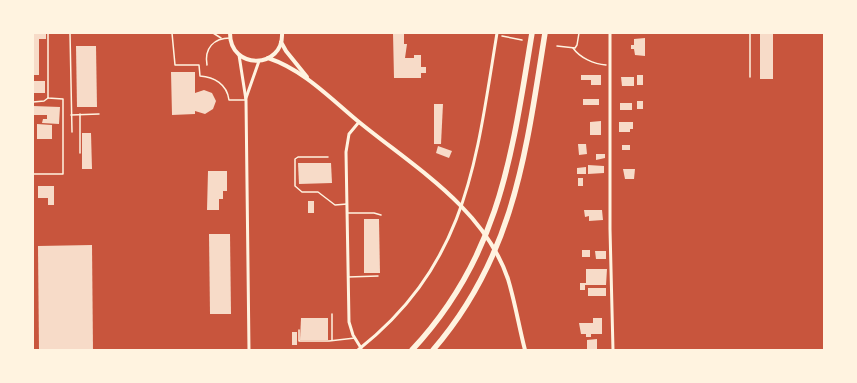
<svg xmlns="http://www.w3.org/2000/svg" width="857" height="383" viewBox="0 0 857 383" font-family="'Fira Sans Condensed',sans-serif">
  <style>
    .building { fill: #f7dbc8 }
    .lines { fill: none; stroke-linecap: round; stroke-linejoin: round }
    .path { stroke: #fff3e0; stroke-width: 1.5 }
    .service { stroke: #fff3e0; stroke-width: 1.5 }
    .minor { stroke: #fff3e0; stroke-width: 3 }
    .tertiary { stroke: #fff3e0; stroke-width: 4 }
    .motorway { stroke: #fff3e0; stroke-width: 5.5 }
  </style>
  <rect width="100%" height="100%" fill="#c8553d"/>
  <g class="building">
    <polygon points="33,33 46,33 46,39 39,39 39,75 33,75"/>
    <polygon points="393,33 404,33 404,44 407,44 405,58 414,58 414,55 421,55 421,67 426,67 426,73 421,73 421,78 394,78"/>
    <rect x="760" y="33" width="13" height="46"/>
    <polygon points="645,38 645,56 635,55 634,49 631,49 631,45 634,45 634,39"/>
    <polygon points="76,46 96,46 97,107 77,107"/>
    <polygon points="171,72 195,72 195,93 204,90 212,93 216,101 213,109 205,114 195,111 195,114 172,115"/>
    <polygon points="581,75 601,75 601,85 591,85 591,80 581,80"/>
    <rect x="637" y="75" width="6" height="10"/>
    <polygon points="621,77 634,77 634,86 622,86"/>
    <rect x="33" y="81" width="12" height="12"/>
    <rect x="583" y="99" width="16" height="6"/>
    <rect x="637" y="101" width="6" height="8"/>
    <rect x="620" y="103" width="12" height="7"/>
    <polygon points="434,104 443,104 441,144 434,144"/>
    <polygon points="33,106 60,107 59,124 42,123 43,119 47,119 47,115 33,115"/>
    <polygon points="601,121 601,135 590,135 590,122"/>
    <polygon points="619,122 633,122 633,129 630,129 630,132 619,132"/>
    <polygon points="37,124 52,125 52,139 37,139"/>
    <polygon points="82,133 91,133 92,169 82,169"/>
    <polygon points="578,144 586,144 587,154 579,155"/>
    <rect x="622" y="145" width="8" height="5"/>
    <polygon points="438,146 452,151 449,158 436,153"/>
    <polygon points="596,154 605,154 605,158 596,160"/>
    <polygon points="298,163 331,163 332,183 299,184"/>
    <polygon points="588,165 604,166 604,173 588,174"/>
    <polygon points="586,167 586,174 577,174 577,168"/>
    <polygon points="623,169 635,169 634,179 625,179"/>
    <polygon points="208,171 227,171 227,191 223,191 223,199 219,199 219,210 207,210"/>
    <rect x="578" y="178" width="5" height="8"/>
    <polygon points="38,186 54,186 54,205 48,205 48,198 38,198"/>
    <rect x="308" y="201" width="6" height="12"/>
    <polygon points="584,210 602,210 603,220 589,221 589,216 585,217"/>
    <polygon points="364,219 379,219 380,273 364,273"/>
    <polygon points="209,234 230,234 231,314 210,314"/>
    <polygon points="92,245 93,350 39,350 38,246"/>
    <rect x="582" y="250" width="8" height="7"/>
    <polygon points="595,251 606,251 606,259 596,259"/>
    <polygon points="586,269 607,269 606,285 585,285 585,290 580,290 580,283 586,283"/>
    <rect x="588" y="288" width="18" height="8"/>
    <polygon points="301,318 328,318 328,340 300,340"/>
    <polygon points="593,318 602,318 602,334 591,334 591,337 586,337 586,334 581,334 579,323 593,323"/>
    <rect x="292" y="332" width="5" height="13"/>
    <polygon points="597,339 597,350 587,350 587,340"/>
  </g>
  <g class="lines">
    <g class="path">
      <polyline points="502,36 522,40"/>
      <polyline points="557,46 575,48 577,45 579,33"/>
      <path d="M 573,48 C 580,58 594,64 606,65"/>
    </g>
    <g class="service">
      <polyline points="70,33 72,132"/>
      <path d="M 172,33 L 175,65 L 199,65 L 200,76 C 214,77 227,84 229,100 L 245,100"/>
      <polyline points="213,33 221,38"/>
      <polyline points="750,33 750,77"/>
      <path d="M 207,65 C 204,48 214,38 230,38"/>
      <polyline points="33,102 44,101 48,98"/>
      <polyline points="71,115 99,114"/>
      <polyline points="80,153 80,114"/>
      <polyline points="328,157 298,157 295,159 295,186 302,192 318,192 335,205 347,204"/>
      <polyline points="33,174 63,174 63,99 48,98 48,33"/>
      <polyline points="348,213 374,213 381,215"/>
      <polyline points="348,277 378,276"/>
      <polyline points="332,314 332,340"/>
      <polyline points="299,330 299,341 329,341 355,338"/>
    </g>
    <g class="minor">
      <polyline points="610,34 610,229 613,350"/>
      <polyline points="239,55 246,100 249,350"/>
      <polyline points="246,98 259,61"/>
      <polyline points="359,122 349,134 346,152 349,322 353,335 361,348"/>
      <path d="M 358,350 C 468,263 476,161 497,33"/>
    </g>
    <g class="tertiary">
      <path d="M 230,33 C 230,71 284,69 282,33"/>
      <polyline points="281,42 286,51 307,77"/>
      <path d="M 268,58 C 304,70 331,99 359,122 C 414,167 484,208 508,279 C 515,302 519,327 525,350"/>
    </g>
    <g class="motorway">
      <path d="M 412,350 C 500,256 512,154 532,33"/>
      <path d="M 433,350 C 515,255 526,151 545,33"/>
    </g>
  </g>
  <rect width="857" height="383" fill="none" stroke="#fff3e0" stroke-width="68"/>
</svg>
